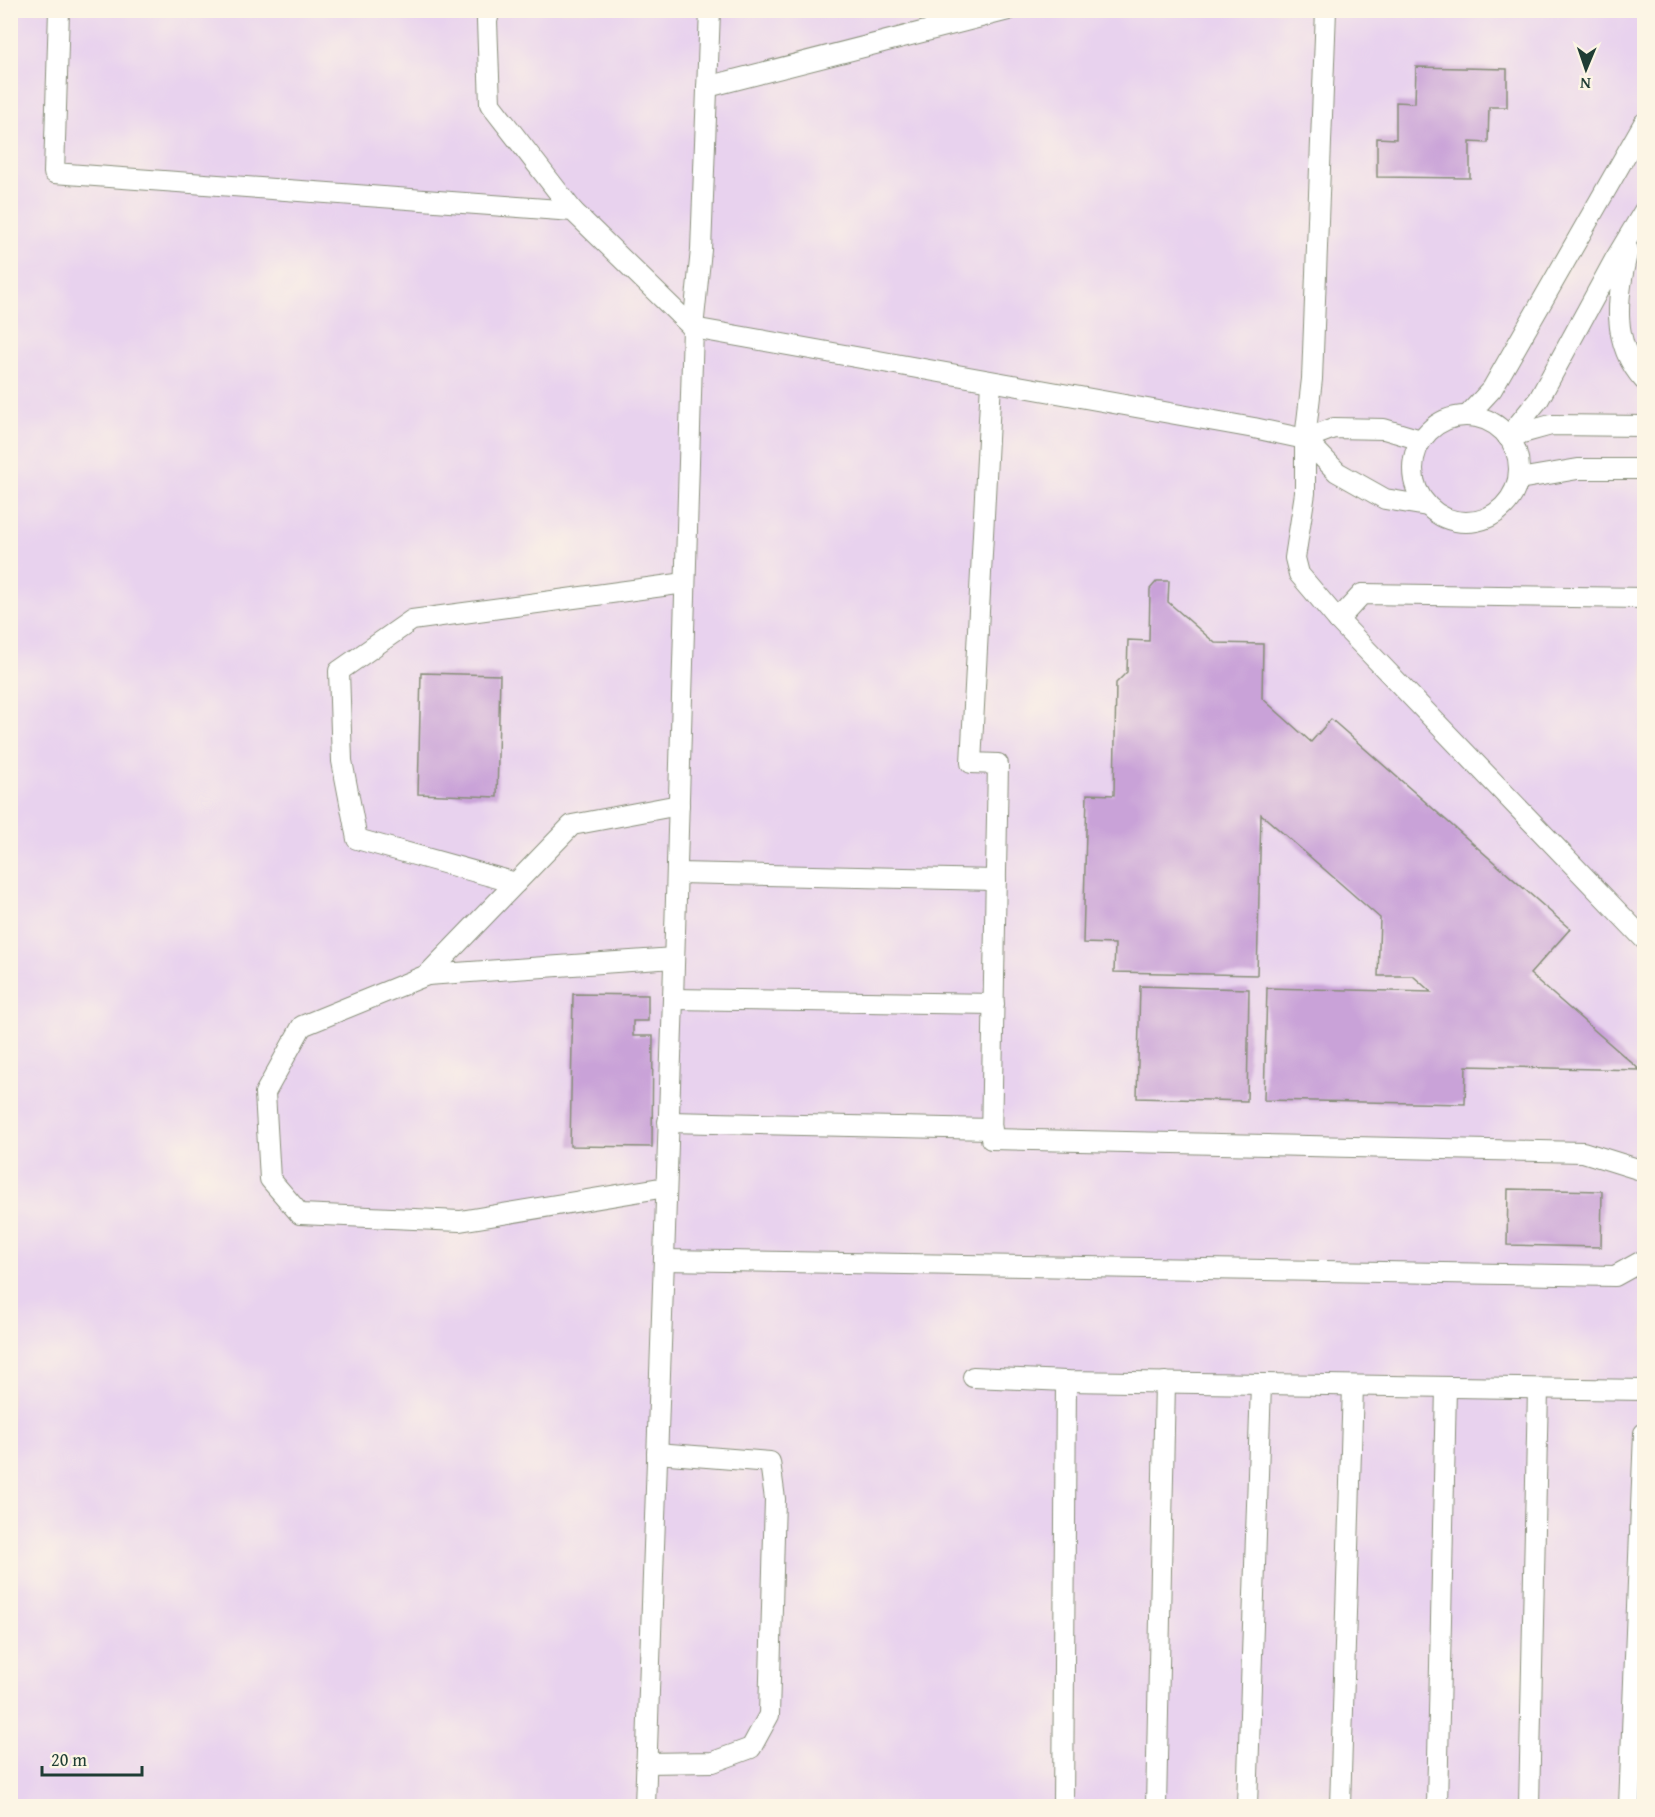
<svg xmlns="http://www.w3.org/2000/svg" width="1655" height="1817" viewBox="0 0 1655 1817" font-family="'Gentium Book Plus',serif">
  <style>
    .built { fill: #e8d2ee }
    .building { fill: #c9a2d8 }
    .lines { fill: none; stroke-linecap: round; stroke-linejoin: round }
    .lane-casing { stroke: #888f7a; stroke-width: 22 }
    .lane { stroke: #fff; stroke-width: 20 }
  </style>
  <rect width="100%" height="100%" fill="#fcf5e5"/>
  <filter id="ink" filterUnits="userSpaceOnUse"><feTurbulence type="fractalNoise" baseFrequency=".0167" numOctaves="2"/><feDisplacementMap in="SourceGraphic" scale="12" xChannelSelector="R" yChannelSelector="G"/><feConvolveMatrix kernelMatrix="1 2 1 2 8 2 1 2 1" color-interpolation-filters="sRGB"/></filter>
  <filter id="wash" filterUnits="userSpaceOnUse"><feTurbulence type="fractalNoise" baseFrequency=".008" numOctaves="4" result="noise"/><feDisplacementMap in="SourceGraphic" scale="24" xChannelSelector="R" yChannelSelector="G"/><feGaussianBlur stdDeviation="1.35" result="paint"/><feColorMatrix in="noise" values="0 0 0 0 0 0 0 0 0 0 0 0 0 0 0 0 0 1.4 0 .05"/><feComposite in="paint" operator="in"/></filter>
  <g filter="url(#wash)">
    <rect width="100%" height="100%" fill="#f1e1c1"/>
    <rect class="built" x="11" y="11" width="1633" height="1795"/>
    <g id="blocks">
      <g class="building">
        <polygon points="1416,67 1507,69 1507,107 1489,107 1488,143 1470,142 1470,178 1377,177 1377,138 1396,139 1396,102 1415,103"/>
        <polygon points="1157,581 1169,581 1168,602 1215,643 1263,644 1262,698 1311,742 1331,719 1570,929 1530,974 1640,1070 1466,1066 1465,1104 1264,1100 1267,988 1431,992 1413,976 1378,976 1380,918 1261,814 1257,975 1114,972 1115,944 1083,943 1087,794 1114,795 1116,683 1127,672 1128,640 1149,641 1150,589"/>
        <polygon points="421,673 500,675 497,797 418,794"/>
        <polygon points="1140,986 1249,989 1247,1101 1137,1098"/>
        <polygon points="573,994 648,995 648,1021 633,1021 633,1036 653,1036 652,1147 570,1146"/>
        <polygon points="1508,1189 1602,1191 1601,1247 1507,1245"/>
      </g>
    </g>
  </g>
  <g filter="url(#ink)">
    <use href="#blocks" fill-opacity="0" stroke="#888f7a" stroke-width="1.5"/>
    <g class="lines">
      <g class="lane-casing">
        <g id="lane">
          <polyline points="59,10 54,173 573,211 693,328 1254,428 1305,439 1337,472 1385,499 1427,506"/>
          <polyline points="490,10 487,21 490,104 573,211"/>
          <polyline points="1326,10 1312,379 1305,439 1305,493 1295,558 1299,574 1338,620 1644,939"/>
          <polyline points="707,87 1008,10"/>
          <path d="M 1628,250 C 1617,295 1610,343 1644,380"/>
          <polyline points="991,382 971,763 998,764 991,1139 1583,1152 1644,1171"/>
          <polyline points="1468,415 1492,389 1644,123"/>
          <circle cx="1466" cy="469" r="53"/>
          <polyline points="1508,437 1539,399 1614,261 1644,211"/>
          <polyline points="1508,437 1551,425 1644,426"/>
          <polyline points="1305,439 1334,428 1384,429 1421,440"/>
          <polyline points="1519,479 1578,469 1644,469"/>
          <polyline points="1338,620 1362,594 1644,598"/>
          <polyline points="677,873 996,880"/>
          <polyline points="516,883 357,839 342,761 339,671 412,620 685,583"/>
          <polyline points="427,975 674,958"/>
          <polyline points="673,999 994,1004"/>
          <polyline points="668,1122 992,1129"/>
          <polyline points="666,1187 460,1221 300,1214 270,1179 265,1093 302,1026 427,975 572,825 679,805"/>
          <polyline points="664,1260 1615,1276 1644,1260"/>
          <polyline points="973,1377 1066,1381 1644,1390"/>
          <polyline points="646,1763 713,1762 751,1748 769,1715 775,1499 770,1462 657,1453"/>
          <polyline points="645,1806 673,999 693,328 701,250 710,10"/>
          <polyline points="1063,1806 1066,1381"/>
          <polyline points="1156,1806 1165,1382"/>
          <polyline points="1247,1806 1261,1384"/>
          <polyline points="1340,1806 1353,1386"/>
          <polyline points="1437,1806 1446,1387"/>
          <polyline points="1529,1806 1538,1389"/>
          <polyline points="1629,1806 1644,1433"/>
        </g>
      </g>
      <use href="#lane" class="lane"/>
    </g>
  </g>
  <rect width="1655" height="1817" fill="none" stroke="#fcf5e5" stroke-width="36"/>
  <g transform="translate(1586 69) rotate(182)" stroke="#fcf5e5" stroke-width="4.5" paint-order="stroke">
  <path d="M0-4.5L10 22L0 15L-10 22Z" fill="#1f3d34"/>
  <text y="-9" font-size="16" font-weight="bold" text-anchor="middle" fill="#1f3d34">N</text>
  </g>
  <path d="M42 1766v9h100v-9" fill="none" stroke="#1f3d34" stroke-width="3"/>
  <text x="51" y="1766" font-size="18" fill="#1f3d34" stroke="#fcf5e5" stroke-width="4.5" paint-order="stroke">20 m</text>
</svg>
